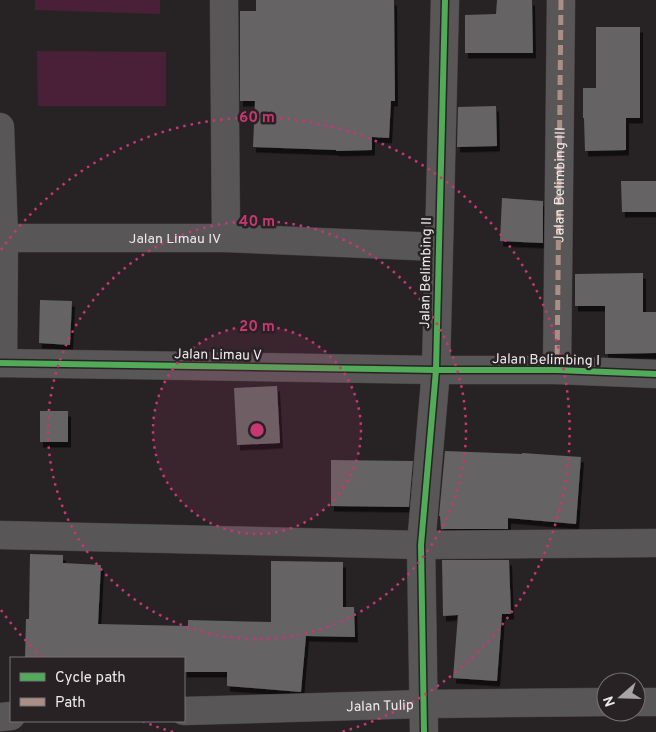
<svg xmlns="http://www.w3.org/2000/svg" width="656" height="732" viewBox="0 0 656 732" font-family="Overpass,sans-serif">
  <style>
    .green { fill: #492037 }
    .building { fill: #656464; filter: url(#shadow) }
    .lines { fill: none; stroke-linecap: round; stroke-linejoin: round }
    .minor-casing { stroke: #444142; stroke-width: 29 }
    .minor { stroke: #595657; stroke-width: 28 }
    .quiet { stroke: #ac8f84; stroke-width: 5; stroke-dasharray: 10 5; stroke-linecap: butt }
    .cycleway-casing { stroke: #282225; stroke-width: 9 }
    .cycleway { stroke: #51ab58; stroke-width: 6 }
    .ring { fill: none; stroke: #c83771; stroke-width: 2.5; stroke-dasharray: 2.5 5 }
    .labels { text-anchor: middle; stroke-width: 5; stroke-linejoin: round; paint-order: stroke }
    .street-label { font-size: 14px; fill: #ede9eb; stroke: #282225 }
    .centre { fill: #c83771; stroke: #282225; stroke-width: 2.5 }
    .ring-label { font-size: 15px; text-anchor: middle; font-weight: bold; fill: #c83771; stroke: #282225; stroke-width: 5; stroke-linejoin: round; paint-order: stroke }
  </style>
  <defs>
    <filter id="shadow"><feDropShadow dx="3" dy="5.5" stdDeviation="0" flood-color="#0009"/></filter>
  </defs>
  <rect width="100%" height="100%" fill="#272325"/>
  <g class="green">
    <polygon points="35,0 160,0 160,14 35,10"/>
    <polygon points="37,51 166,52 166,106 38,106"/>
  </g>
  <g class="building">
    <polygon points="256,0 394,0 395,101 391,101 389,138 372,137 372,150 336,151 336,150 253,147 255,101 240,101 240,11 256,11"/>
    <polygon points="497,0 532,0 533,53 465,53 465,15 496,14"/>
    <polygon points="596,27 640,27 640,118 626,118 626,150 585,151 584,118 583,118 583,88 596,88"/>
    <polygon points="496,106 497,146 457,147 458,107"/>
    <polygon points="621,181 656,181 656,212 622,212"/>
    <polygon points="502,198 543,201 543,243 500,241"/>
    <polygon points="643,273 643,312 656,312 656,353 605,354 605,306 575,306 575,274"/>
    <polygon points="40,300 72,301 70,345 39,343"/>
    <polygon points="277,386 280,443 237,445 234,388"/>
    <rect x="40" y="411" width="28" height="31"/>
    <polygon points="445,451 522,454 522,453 581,457 576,524 508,518 508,529 441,529 440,516 439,516"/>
    <polygon points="331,460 413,461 409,507 331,506"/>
    <polygon points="30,554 63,555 63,563 101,565 98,624 188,626 188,620 271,622 271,561 343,562 343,607 354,607 355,637 306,636 301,692 227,686 227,672 184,672 184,658 25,658 26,619 29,619"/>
    <polygon points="442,560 509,560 511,614 502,614 497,681 453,678 458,615 443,616"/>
  </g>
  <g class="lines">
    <g class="minor-casing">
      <g id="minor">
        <polyline points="224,0 226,238"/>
        <polyline points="0,127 4,238 3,363"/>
        <path id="s1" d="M 4,238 L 226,238 L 438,247"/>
        <polyline points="0,363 436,370 557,370 656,374"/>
        <path id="s2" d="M 557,370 L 561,0"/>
        <polyline points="0,535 421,545 656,543"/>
        <polyline points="636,702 656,702"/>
        <path id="s3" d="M 184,711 L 424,704 L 606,702"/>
        <polyline points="0,717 11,716"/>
        <polyline points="424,732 421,545 436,370 445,0"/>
      </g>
    </g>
    <use href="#minor" class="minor"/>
    <polyline class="quiet" points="557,370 561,0"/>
    <g class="cycleway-casing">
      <g id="cycleway">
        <polyline points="0,363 436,370 557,370 656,374"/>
        <polyline points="424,732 421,545 436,370 445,0"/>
      </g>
    </g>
    <use href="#cycleway" class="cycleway"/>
  </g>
  <circle cx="257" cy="430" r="104" fill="#c83771" fill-opacity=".12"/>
  <g class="ring">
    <circle cx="257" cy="430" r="104"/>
    <circle cx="257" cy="430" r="209"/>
    <path d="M173 732A313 313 0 0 1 142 721M42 657A313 313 0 0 1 1 610M1 250A313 313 0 1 1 341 732"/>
  </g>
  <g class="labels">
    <g class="street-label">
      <text dy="5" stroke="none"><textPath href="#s2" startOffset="185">Jalan Belimbing III</textPath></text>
      <text dy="5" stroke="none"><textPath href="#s1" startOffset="171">Jalan Limau IV</textPath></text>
      <text transform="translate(425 273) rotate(-89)" y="5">Jalan Belimbing II</text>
      <text transform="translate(218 354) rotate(1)" y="5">Jalan Limau V</text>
      <text transform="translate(546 359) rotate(1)" y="5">Jalan Belimbing I</text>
      <text dy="5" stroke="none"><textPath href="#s3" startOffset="196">Jalan Tulip</textPath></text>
    </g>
  </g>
  <circle cx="257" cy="430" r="8" class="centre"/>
  <g class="ring-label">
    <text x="257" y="122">60 m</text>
    <text x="257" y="226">40 m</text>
    <text x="257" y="331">20 m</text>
  </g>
  <rect x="10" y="657" width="175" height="65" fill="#282225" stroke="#777274"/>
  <rect x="20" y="673" width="25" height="8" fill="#51ab58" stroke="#777274"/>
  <text x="55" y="682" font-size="15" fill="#ede9eb">Cycle path</text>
  <rect x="20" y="698" width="25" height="8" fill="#ac8f84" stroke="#777274"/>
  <text x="55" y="707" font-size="15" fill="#ede9eb">Path</text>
  <g transform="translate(621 697) rotate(250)"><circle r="24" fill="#282225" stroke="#777274"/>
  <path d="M0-4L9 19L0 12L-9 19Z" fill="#a8a4a6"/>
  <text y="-8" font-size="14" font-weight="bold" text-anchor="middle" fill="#ede9eb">N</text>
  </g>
</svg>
